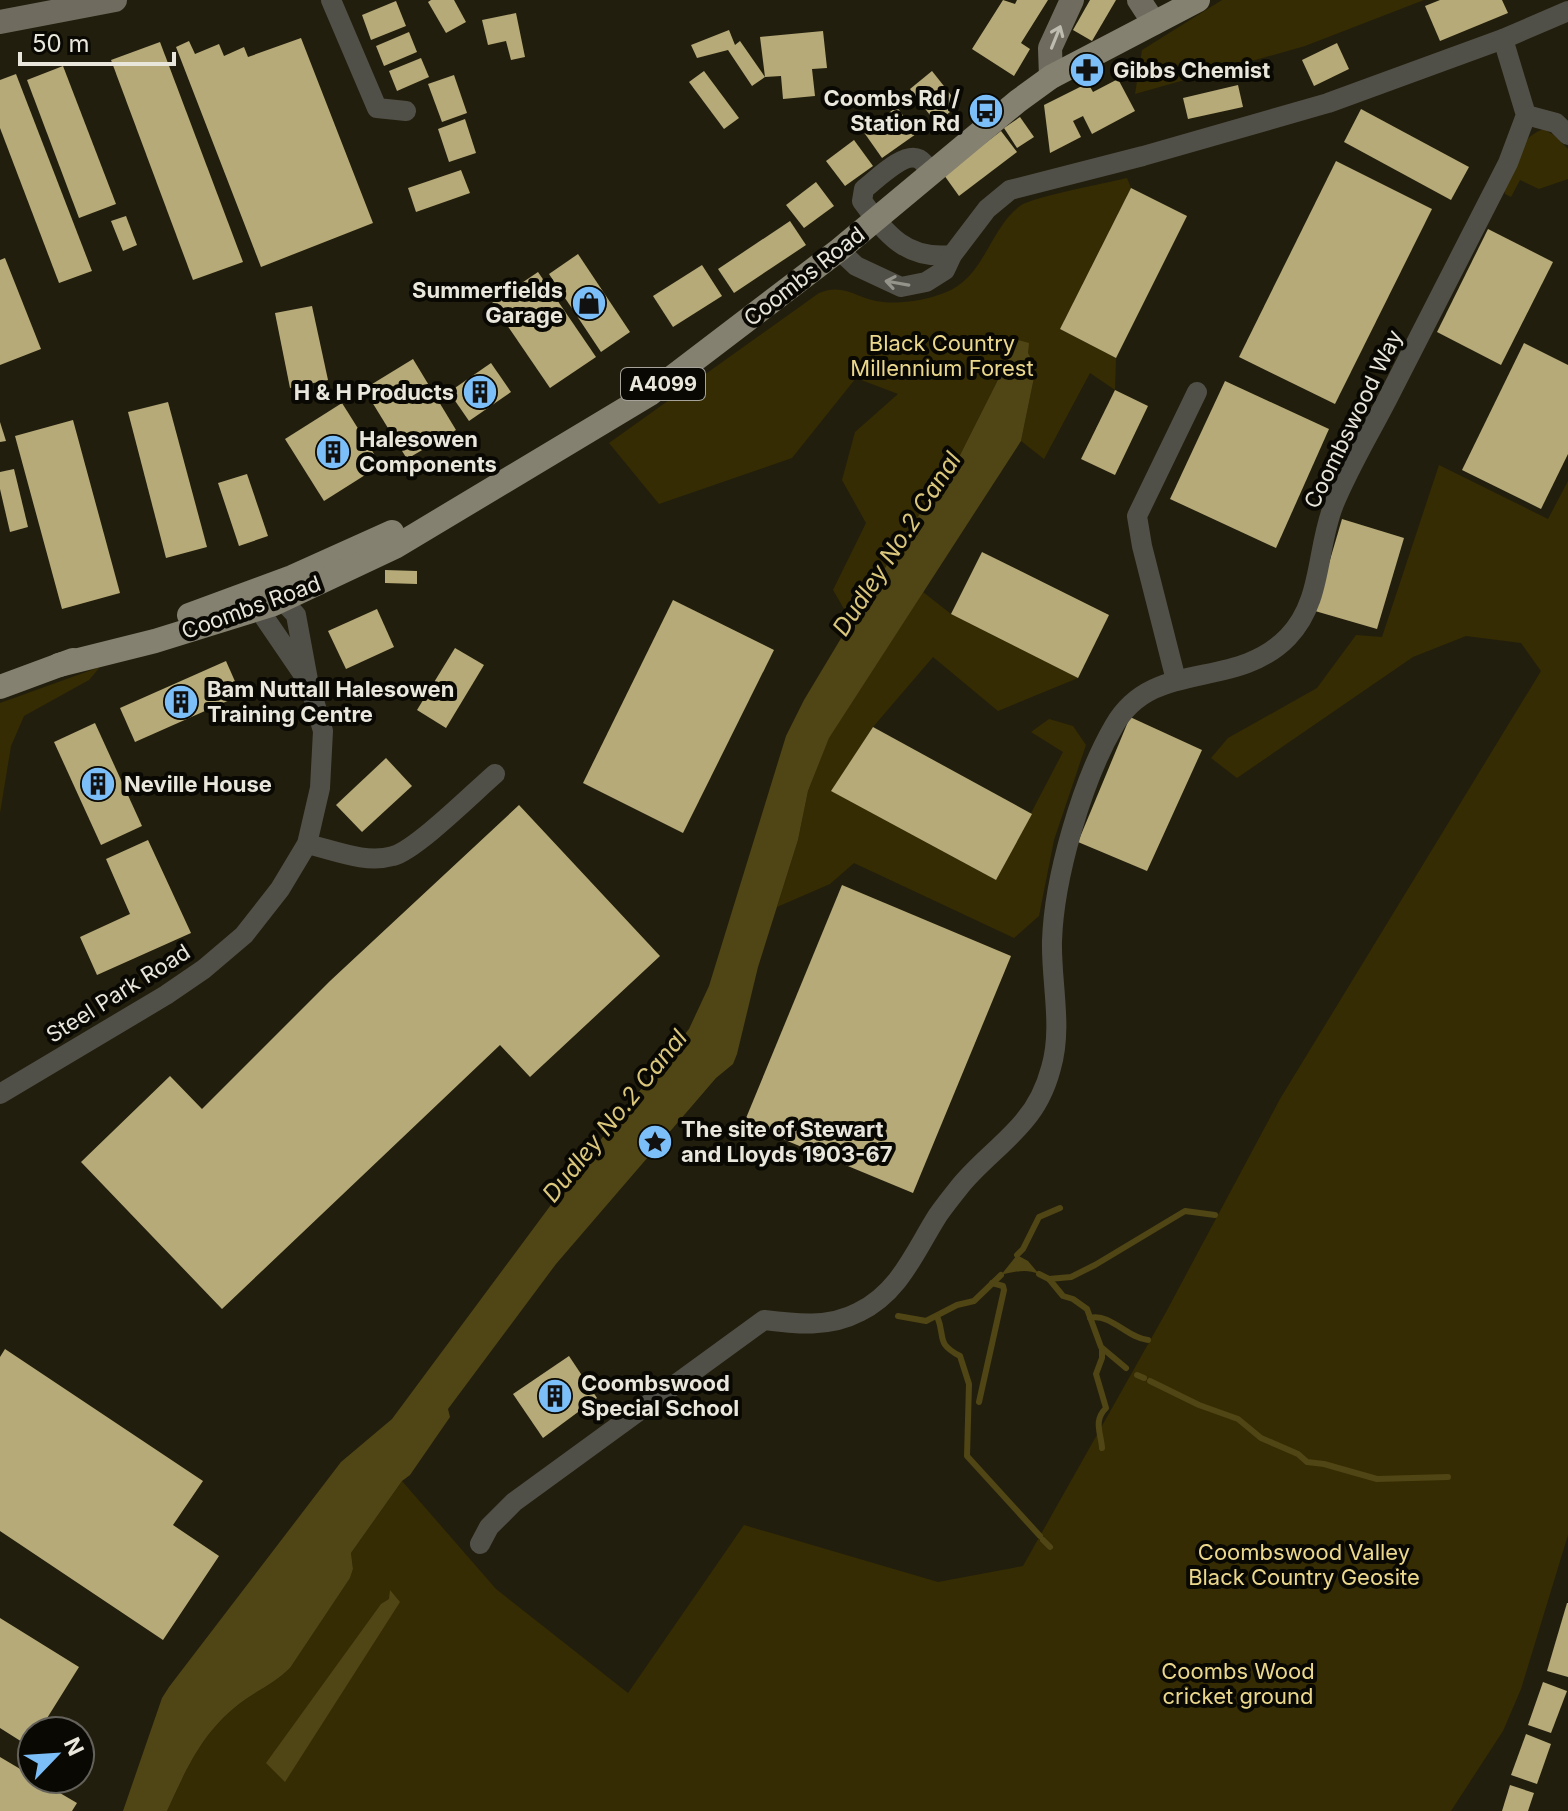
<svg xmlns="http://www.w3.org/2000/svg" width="1568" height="1811" viewBox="0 0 1568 1811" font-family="Inter,sans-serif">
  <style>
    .green { fill: #352c03 }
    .water { fill: #504514 }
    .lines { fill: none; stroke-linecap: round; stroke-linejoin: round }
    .stream { stroke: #504514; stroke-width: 6 }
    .building { fill: #b6aa78 }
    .street { stroke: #515048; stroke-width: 20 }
    .secondary { stroke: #6f6c5f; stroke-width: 24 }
    .primary { stroke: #858171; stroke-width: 24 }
    .oneway { stroke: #bebbb0 }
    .oneway2 { stroke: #95948b }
    .labels { text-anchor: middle; stroke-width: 8; stroke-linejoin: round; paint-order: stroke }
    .shield { fill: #090803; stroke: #a6a39b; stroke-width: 2 }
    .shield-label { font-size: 20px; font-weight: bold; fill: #e9e6dc }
    .poi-label { font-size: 22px; font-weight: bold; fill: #e9e6dc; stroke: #090803; text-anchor: start }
    .street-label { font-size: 22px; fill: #e9e6dc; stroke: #090803 }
    .park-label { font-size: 22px; fill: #ebd88c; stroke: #090803 }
    .water-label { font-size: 24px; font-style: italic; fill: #dac77c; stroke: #090803 }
  </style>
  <rect width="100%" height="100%" fill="#221e0d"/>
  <g class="green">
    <polygon points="1222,0 1424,0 1305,46 1135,94 1142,50"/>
    <path d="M 1544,129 L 1555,136 L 1568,149 L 1568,179 L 1539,189 L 1520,180 L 1511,197 L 1505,194 L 1504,190 C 1514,165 1517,138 1544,129 Z"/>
    <path d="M 1127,178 L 1131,188 L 1060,329 L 1116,358 L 1115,390 L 1090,373 L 1044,459 L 1021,441 L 1036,368 L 1018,340 L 958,459 L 917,518 L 851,621 L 833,590 L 866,523 L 842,480 L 855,432 L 898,394 L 856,378 L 792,458 L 659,504 L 609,443 L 819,293 C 845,282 858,300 883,302 C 903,304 926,300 944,293 C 985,278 989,229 1020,206 C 1032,197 1107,183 1127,178 Z"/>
    <path d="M 1439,465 L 1548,519 L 1568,481 L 1568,1535 L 1521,1689 L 1503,1731 L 1451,1811 L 167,1811 C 187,1768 201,1734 239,1704 C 256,1691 275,1683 290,1668 L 350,1578 L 353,1569 L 351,1553 L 402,1481 L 496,1589 L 628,1693 L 744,1525 L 938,1582 L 1023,1566 L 1165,1314 L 1280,1099 L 1541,671 L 1521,643 L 1466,636 L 1413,657 L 1237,778 L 1211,758 L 1228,738 L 1317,688 L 1356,635 L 1382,637 Z"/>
    <polygon points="923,592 951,614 1078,678 998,711 933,657 873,727 832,791 996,880 1063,752 1031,732 1049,719 1073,726 1086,745 1054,840 1039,916 1014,938 854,863 830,884 777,907 798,840 808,791 829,737"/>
    <polygon points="100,667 89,680 24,716 11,746 0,813 0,703"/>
  </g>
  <g class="water">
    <path d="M 1018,340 L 1029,343 L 1028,353 L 1036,368 L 1021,441 L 829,738 L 808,791 L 798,840 L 758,967 L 737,1054 L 733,1064 L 716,1078 L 556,1264 L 448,1409 L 450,1417 L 410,1475 L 402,1481 L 351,1553 L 353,1569 L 350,1578 L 290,1668 C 275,1683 256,1691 239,1704 C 201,1734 187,1768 167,1811 L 123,1811 L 162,1698 L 169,1687 L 341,1462 L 392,1419 L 582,1163 L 689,1029 L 709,986 L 786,736 L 804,700 L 858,610 L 917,518 L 958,459 Z"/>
    <path d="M 1017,1255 L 1028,1261 L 1039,1274 C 1026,1268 1014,1272 1001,1275 Z"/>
    <polygon points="390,1590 400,1602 285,1782 266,1763 381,1604 389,1599"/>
  </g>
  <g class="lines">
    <g class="stream">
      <polyline points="1017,1255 1023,1249 1039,1217 1060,1208"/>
      <polyline points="1039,1274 1049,1279 1063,1296 1073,1299 1087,1309 1101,1347 1126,1368"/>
      <polyline points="1049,1279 1071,1277 1095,1265 1185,1211 1215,1215"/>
      <polyline points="898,1316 926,1321 957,1305 974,1301 1001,1275"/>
      <path d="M 937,1316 C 946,1337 935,1343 960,1356 L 969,1384 L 967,1456 L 1040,1536"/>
      <path d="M 1090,1318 C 1111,1313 1127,1338 1148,1340"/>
      <path d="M 1102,1350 L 1102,1358 L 1096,1374 L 1106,1408 C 1093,1421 1101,1433 1102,1448"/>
      <polyline points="1137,1375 1144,1378"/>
      <polyline points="1150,1381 1199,1405 1238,1419 1261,1438 1298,1454 1307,1462 1324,1464 1377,1479 1448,1477"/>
      <polyline points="979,1402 1004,1290 1003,1286 992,1283"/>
      <polyline points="1043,1540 1050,1547"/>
    </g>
  </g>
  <g class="building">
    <polygon points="431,0 454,0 466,22 446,33 428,2"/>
    <polygon points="1003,0 1015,4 1017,0 1048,0 1021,43 1030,49 1014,76 972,49"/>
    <polygon points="1090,0 1116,0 1092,41 1073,30"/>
    <polygon points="1440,0 1502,0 1508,13 1440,41 1425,6"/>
    <polygon points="396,1 406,26 371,40 362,15"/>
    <polygon points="516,13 525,57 511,60 506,41 488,45 482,20"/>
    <polygon points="729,30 735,45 740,41 765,77 752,86 728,50 697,58 691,45"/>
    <polygon points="823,31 827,68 812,69 815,96 783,99 781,76 765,77 760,37"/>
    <polygon points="409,32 417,52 384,66 376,46"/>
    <polygon points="301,38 373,223 261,267 176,47 189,41 195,54 219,44 224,56 244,47 248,57"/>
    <polygon points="160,42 243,262 193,280 111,60"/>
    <polygon points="1337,43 1349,69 1314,86 1302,60"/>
    <polygon points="421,58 429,77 397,91 389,71"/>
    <polygon points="63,66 116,204 79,218 27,80"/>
    <polygon points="704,71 739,118 724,129 689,82"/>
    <polygon points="932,71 959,105 936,123 910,89"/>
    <polygon points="16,74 92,271 59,283 0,128 0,80"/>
    <polygon points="454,75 467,113 442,122 428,84"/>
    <polygon points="1118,79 1135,111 1092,134 1083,116 1073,121 1081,137 1050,153 1044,105 1088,83 1093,92"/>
    <polygon points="1238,85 1243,107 1188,119 1183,98"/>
    <polygon points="897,107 916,134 882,158 863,131"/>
    <polygon points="1361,109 1469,167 1451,200 1344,142"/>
    <polygon points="1020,117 1034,137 1017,148 1004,128"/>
    <polygon points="465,119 476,153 449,162 438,129"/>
    <polygon points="1001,131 1017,152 959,196 944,175"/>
    <polygon points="854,140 873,166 845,186 826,161"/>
    <polygon points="1336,161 1432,209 1335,404 1239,357"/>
    <polygon points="461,170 470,193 416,212 408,188"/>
    <polygon points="816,182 834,206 804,228 786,205"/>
    <polygon points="1131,188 1187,216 1116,358 1060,329"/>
    <polygon points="126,216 137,245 123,251 111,221"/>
    <polygon points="790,221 806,245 734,293 718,269"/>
    <polygon points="1488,229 1553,262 1501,365 1437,332"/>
    <polygon points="578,254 630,332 601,352 549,274"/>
    <polygon points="5,258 41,349 0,365 0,260"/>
    <polygon points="702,265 722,296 673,327 653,296"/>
    <polygon points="538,272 596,357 550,388 492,303"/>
    <polygon points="312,306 328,380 290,388 275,313"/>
    <polygon points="1524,343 1568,365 1568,454 1541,509 1462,470"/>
    <polygon points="413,359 456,430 407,459 364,389"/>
    <polygon points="491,363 511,392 469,421 449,392"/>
    <polygon points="1225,381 1329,429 1276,548 1170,499"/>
    <polygon points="1115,390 1148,406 1115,475 1081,459"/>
    <polygon points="168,402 207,547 166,558 128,412"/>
    <polygon points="342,403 381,465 324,501 285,439"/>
    <polygon points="73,420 120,593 62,609 15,436"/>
    <polygon points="0,422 6,441 0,442"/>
    <polygon points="14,469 28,527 10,532 0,489 0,472"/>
    <polygon points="247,474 268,536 239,546 218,483"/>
    <polygon points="1342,519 1404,538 1377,629 1315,611"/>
    <polygon points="982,552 1109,615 1078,678 951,614"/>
    <polygon points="385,570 417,571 417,584 385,583"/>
    <polygon points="673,600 774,650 683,833 583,783"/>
    <polygon points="377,609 394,647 346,669 328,631"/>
    <polygon points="455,648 484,665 446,728 417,710"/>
    <polygon points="226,661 241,695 135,742 120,708"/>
    <polygon points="1130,717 1202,750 1147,871 1078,842"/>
    <polygon points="95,723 142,826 101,845 54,742"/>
    <polygon points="873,727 1032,814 996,880 831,791"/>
    <polygon points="386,758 412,786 362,832 336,805"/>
    <polygon points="519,805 660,956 530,1077 500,1045 222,1309 81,1162 170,1076 202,1109 330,981"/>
    <polygon points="148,840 191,933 97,975 80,937 130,914 106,859"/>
    <polygon points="842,885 1011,956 913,1193 744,1123"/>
    <polygon points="5,1349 203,1481 173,1525 219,1556 163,1640 0,1531 0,1357"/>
    <polygon points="569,1356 597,1398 543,1438 513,1394"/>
    <polygon points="1567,1603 1568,1603 1568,1677 1547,1671"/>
    <polygon points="0,1618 79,1667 39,1731 32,1731 30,1747 0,1728"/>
    <polygon points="1543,1682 1567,1691 1551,1733 1528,1725"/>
    <polygon points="1526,1734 1551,1744 1537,1784 1511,1775"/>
    <polygon points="0,1757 32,1776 32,1779 36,1779 77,1803 72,1811 0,1811"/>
    <polygon points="1510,1785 1534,1793 1528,1811 1502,1811"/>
  </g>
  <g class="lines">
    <g class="street">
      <polyline points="331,0 377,108 406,111"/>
      <polyline points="1526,115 1556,123 1568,135"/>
      <path d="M 932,173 C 928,168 924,162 919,159 C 904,151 876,180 864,189 L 862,201 C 887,235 906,260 952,255"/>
      <polyline points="839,250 856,266 901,287 926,282 945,270 952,255 987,209 1010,190 1143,156 1328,103 1503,39 1568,11"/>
      <polyline points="251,598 303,674"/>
      <polyline points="1176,680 1142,546 1137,516 1197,392"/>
      <path d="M 307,844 C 334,850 365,864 393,856 C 416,850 474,792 495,774"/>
      <polyline points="0,1094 166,995 204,969 244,935 280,889 307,844 320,788 323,731 308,680 296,615 282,600"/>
      <path d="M 480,1544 L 489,1527 L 514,1502 L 764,1320 C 796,1324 829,1328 859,1312 C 900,1292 915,1251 938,1215 C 945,1205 953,1195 961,1185 C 980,1162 1005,1144 1024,1121 C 1037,1106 1046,1087 1051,1068 C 1063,1027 1051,983 1052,941 C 1054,878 1082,781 1114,726 C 1153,657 1235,692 1288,637 C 1323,601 1316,548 1334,504 C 1350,465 1373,428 1392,390 C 1431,315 1469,239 1508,163 L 1526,115 L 1503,39"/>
    </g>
    <g class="secondary">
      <polyline points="1139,0 1154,23"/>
      <polyline points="0,22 115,0"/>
      <polyline points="1051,77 1050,48 1072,0"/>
    </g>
    <g class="primary">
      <polyline points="189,615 292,577 392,532"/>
      <polyline points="59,665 155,641 274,604 395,547 650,394 839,250 1018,101 1051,77 1198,0"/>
      <polyline points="0,687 73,660"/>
    </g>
  </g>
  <defs><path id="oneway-shaft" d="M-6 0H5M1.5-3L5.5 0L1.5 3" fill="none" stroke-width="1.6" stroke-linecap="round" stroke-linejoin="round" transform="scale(2)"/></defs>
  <use class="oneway" href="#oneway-shaft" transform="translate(1056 37) rotate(-68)"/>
  <use class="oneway2" href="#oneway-shaft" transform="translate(897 283) rotate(-170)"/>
  <defs>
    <g id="pharmacy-disc" transform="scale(1.8)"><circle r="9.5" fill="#7bbef8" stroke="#090803"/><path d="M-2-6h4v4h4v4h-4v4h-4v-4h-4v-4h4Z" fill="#111"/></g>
    <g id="bus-disc" transform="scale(1.8)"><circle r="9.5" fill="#7bbef8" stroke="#090803"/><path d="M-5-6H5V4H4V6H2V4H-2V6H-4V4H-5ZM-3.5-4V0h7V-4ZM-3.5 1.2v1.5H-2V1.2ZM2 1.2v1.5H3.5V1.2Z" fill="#111"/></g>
    <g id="shop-disc" transform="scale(1.8)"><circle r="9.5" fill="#7bbef8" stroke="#090803"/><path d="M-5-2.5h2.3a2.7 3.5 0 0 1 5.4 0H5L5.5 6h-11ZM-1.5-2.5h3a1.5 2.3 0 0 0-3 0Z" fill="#111"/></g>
    <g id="building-disc" transform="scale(1.8)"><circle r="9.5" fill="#7bbef8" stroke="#090803"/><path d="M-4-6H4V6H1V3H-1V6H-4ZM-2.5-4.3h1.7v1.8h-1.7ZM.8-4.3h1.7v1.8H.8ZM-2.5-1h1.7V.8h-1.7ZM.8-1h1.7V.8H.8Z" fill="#111"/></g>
    <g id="sight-disc" transform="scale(1.8)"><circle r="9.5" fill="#7bbef8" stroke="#090803"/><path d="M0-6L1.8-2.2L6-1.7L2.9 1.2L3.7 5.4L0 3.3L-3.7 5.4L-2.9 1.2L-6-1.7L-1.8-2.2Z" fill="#111"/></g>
  </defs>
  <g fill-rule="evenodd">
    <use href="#pharmacy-disc" x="1087" y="70"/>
    <use href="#bus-disc" x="986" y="111"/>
    <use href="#shop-disc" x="589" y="303"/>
    <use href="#building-disc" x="480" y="392"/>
    <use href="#building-disc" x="333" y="452"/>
    <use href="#building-disc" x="181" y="702"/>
    <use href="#building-disc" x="98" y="784"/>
    <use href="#sight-disc" x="655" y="1142"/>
    <use href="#building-disc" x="555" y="1396"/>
  </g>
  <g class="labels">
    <rect class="shield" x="621" y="368" width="84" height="32" rx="6"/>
    <g class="shield-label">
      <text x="663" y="391">A4099</text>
    </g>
    <g class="poi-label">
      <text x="1113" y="78">Gibbs Chemist</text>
      <text x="960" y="106" text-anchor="end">Coombs Rd /<tspan x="960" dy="25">Station Rd</tspan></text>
      <text x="563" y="298" text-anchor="end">Summerfields<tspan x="563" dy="25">Garage</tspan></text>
      <text x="454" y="400" text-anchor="end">H &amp; H Products</text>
      <text x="359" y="447">Halesowen<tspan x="359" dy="25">Components</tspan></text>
      <text x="207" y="697">Bam Nuttall Halesowen<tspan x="207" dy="25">Training Centre</tspan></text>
      <text x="124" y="792">Neville House</text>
      <text x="681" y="1137">The site of Stewart<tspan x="681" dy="25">and Lloyds 1903-67</tspan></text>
      <text x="581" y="1391">Coombswood<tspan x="581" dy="25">Special School</tspan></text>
    </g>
    <g class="street-label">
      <text transform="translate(804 276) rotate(-38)" y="8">Coombs Road</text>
      <text transform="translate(1353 419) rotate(-64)" y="8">Coombswood Way</text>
      <text transform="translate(251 607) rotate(-20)" y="8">Coombs Road</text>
      <text transform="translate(118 993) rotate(-32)" y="8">Steel Park Road</text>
    </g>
    <g class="park-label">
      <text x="942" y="351">Black Country<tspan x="942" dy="25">Millennium Forest</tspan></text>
      <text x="1304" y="1560">Coombswood Valley<tspan x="1304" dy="25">Black Country Geosite</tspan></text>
      <text x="1238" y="1679">Coombs Wood<tspan x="1238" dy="25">cricket ground</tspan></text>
    </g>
    <g class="water-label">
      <text transform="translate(897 544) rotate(-57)" y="8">Dudley No.2 Canal</text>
      <text transform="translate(615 1116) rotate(-51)" y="8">Dudley No.2 Canal</text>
    </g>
  </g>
  <g transform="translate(56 1755) rotate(65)"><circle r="38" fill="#090803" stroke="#63615a" stroke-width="2"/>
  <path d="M0-6L14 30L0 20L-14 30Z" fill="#7bbef8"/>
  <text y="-12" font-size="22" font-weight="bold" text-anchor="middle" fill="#e9e6dc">N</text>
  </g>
  <path d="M20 52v12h154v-12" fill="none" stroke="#e9e6dc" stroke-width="4"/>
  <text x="32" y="52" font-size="24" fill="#e9e6dc" stroke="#090803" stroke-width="6" paint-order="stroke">50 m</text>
</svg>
